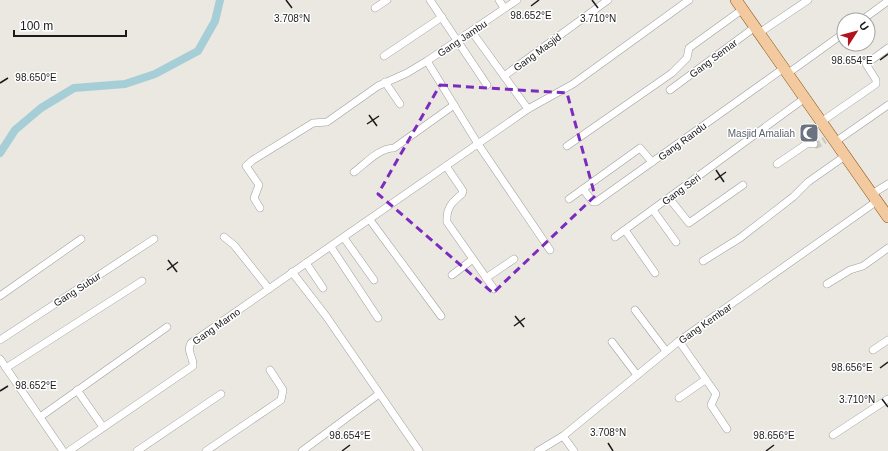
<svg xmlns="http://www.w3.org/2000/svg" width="888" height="451" viewBox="0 0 888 451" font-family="Arial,sans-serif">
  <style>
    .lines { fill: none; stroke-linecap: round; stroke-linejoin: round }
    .canal { stroke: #a5ced6; stroke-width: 8 }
    .street-tunnel { stroke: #ccc8c3; stroke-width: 7; stroke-dasharray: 7 3.5; stroke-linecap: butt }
    .street-casing { stroke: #9f9f9f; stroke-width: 8 }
    .primary-casing { stroke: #85550d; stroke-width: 12 }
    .street { stroke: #fff; stroke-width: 7 }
    .primary { stroke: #f3c99f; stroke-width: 11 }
    .marked { fill: none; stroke: #7b2cbf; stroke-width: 3; stroke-dasharray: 8 5; stroke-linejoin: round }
    .ticks { fill: none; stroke: #1b1b1b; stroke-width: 1.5 }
    .labels { text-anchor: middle; stroke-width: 3; stroke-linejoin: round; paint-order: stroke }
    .street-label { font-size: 10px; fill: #1b1b1b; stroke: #fff }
    .worship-label { font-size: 10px; fill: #5b616d; stroke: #fff; text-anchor: end }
    .ticks-label { font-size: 10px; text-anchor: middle; fill: #1b1b1b; stroke: #fff; stroke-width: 3; stroke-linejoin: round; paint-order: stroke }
  </style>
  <rect width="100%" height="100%" fill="#ebe7e1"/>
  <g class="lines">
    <polyline class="canal" points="0,153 15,130 41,108 74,88 125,84 155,74 198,51 215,21 220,0"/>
    <polyline class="street-tunnel" points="814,144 817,145 825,140"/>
    <g class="street-casing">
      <g id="street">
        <polyline points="430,0 487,85"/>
        <polyline points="499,0 504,8"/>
        <polyline points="375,8 387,0"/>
        <polyline points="862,20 888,1"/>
        <polyline points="472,32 528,109"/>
        <polyline points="759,33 808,0"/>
        <polyline points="384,56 442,17"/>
        <polyline points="427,61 478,144 550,250"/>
        <polyline points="787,74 844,33"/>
        <polyline points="504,76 608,0"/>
        <polyline points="385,82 400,104"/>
        <polyline points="670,90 755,27"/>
        <polyline points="821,122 876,84 876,80 866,64 888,48"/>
        <polyline points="835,142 888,105"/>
        <polyline points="567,146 672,73 687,58 689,48 743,9"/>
        <polyline points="777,164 808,143 814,144"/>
        <path d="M 446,166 L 463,191 L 462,194 C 452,202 446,208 447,222 L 494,289"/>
        <path d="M 354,172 C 365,164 379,148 394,148 L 454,105"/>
        <polyline points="583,189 593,202 596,202 784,68"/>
        <polyline points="872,194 888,184"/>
        <polyline points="669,198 689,223 743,185"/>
        <polyline points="569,199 640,148 652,162"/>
        <polyline points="260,208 254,198 259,185 246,166 253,160 313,123 327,122 378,86 407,73 427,61 517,0"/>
        <polyline points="653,210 676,242"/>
        <polyline points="370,220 441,316"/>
        <polyline points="625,230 655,273"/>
        <polyline points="224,237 234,245 269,289"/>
        <polyline points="615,237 805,98"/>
        <polyline points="344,238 374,280"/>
        <polyline points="331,247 378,318"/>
        <polyline points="703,261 740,238 793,197 808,182 845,156"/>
        <polyline points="306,263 323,288"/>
        <polyline points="292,272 326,316 419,451"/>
        <polyline points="452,275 473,259"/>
        <polyline points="486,278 514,259"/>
        <polyline points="827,284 850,270 863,266 888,248"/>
        <polyline points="0,296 81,239"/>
        <polyline points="635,310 666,351"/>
        <polyline points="0,340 154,239"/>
        <polyline points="679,341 716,394 711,405 727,429"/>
        <polyline points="612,342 637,375"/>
        <polyline points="873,350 888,340"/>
        <polyline points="0,359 63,451"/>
        <polyline points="6,368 142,281"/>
        <polyline points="77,390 103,427"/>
        <polyline points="679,398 705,380"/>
        <polyline points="40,417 167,327"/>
        <polyline points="833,435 888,399"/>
        <polyline points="563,436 574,451"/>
        <path d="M 69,451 L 193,366 C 194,357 186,352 191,343 L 528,109 L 573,84 L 689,0"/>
        <polyline points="137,451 221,394"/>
        <polyline points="206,451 281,400 283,390 270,370"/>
        <polyline points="302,451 379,394"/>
        <polyline points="538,451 563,436 679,341 877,201"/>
      </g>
    </g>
    <g class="primary-casing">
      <polyline id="primary" points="736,0 888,217"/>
    </g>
    <use href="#street" class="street"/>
    <use href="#primary" class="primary"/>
  </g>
  <path class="marked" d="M 440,85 L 567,93 L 595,196 L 493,293 L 378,194 Z"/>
  <path class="ticks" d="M 286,0 L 292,8M 592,0 L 598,8M 531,6 L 539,0M 880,60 L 888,54M 0,83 L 8,78M 369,115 L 377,126M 367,124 L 379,116M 716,170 L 724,182M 715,180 L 726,172M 168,260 L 177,272M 167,270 L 178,262M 515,316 L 524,327M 514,326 L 525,318M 880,368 L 888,362M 0,391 L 8,386M 882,399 L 888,407M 608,443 L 613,451M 342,451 L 350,445M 766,451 L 774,445"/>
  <defs>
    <g id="mosque-square" transform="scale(1)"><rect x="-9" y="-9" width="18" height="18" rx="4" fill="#6b7280" stroke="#fff"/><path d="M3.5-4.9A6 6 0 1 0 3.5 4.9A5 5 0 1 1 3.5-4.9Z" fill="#fff"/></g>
  </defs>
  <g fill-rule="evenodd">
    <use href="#mosque-square" x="809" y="133"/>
  </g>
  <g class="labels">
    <g class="street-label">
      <text transform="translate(462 38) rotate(-34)" y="4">Gang Jambu</text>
      <text transform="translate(537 52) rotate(-36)" y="4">Gang Masjid</text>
      <text transform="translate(713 58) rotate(-37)" y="4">Gang Semar</text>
      <text transform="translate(682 141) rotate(-36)" y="4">Gang Randu</text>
      <text transform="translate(681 189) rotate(-36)" y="4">Gang Seri</text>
      <text transform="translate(77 289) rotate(-33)" y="4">Gang Subur</text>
      <text transform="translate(705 323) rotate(-35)" y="4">Gang Kembar</text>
      <text transform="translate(216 326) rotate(-35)" y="4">Gang Marno</text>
    </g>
    <g class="worship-label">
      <text x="795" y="137">Masjid Amaliah</text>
    </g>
  </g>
  <g class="ticks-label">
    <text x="531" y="19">98.652°E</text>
    <text x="292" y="22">3.708°N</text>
    <text x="598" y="22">3.710°N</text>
    <text x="852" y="64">98.654°E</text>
    <text x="36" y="81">98.650°E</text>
    <text x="852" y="371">98.656°E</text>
    <text x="36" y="389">98.652°E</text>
    <text x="857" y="403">3.710°N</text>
    <text x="608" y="436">3.708°N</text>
    <text x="350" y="439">98.654°E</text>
    <text x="774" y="439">98.656°E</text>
  </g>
  <g transform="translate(856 32) rotate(54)"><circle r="19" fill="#ffffff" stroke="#a4a4a4"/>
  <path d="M0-3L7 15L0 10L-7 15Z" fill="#b4111c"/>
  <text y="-6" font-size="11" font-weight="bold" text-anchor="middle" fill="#1b1b1b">U</text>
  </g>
  <path d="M14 30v6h112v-6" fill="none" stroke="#1b1b1b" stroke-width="2"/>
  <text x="20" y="30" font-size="12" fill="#1b1b1b" stroke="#ffffff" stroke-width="3" paint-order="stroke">100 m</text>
</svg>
